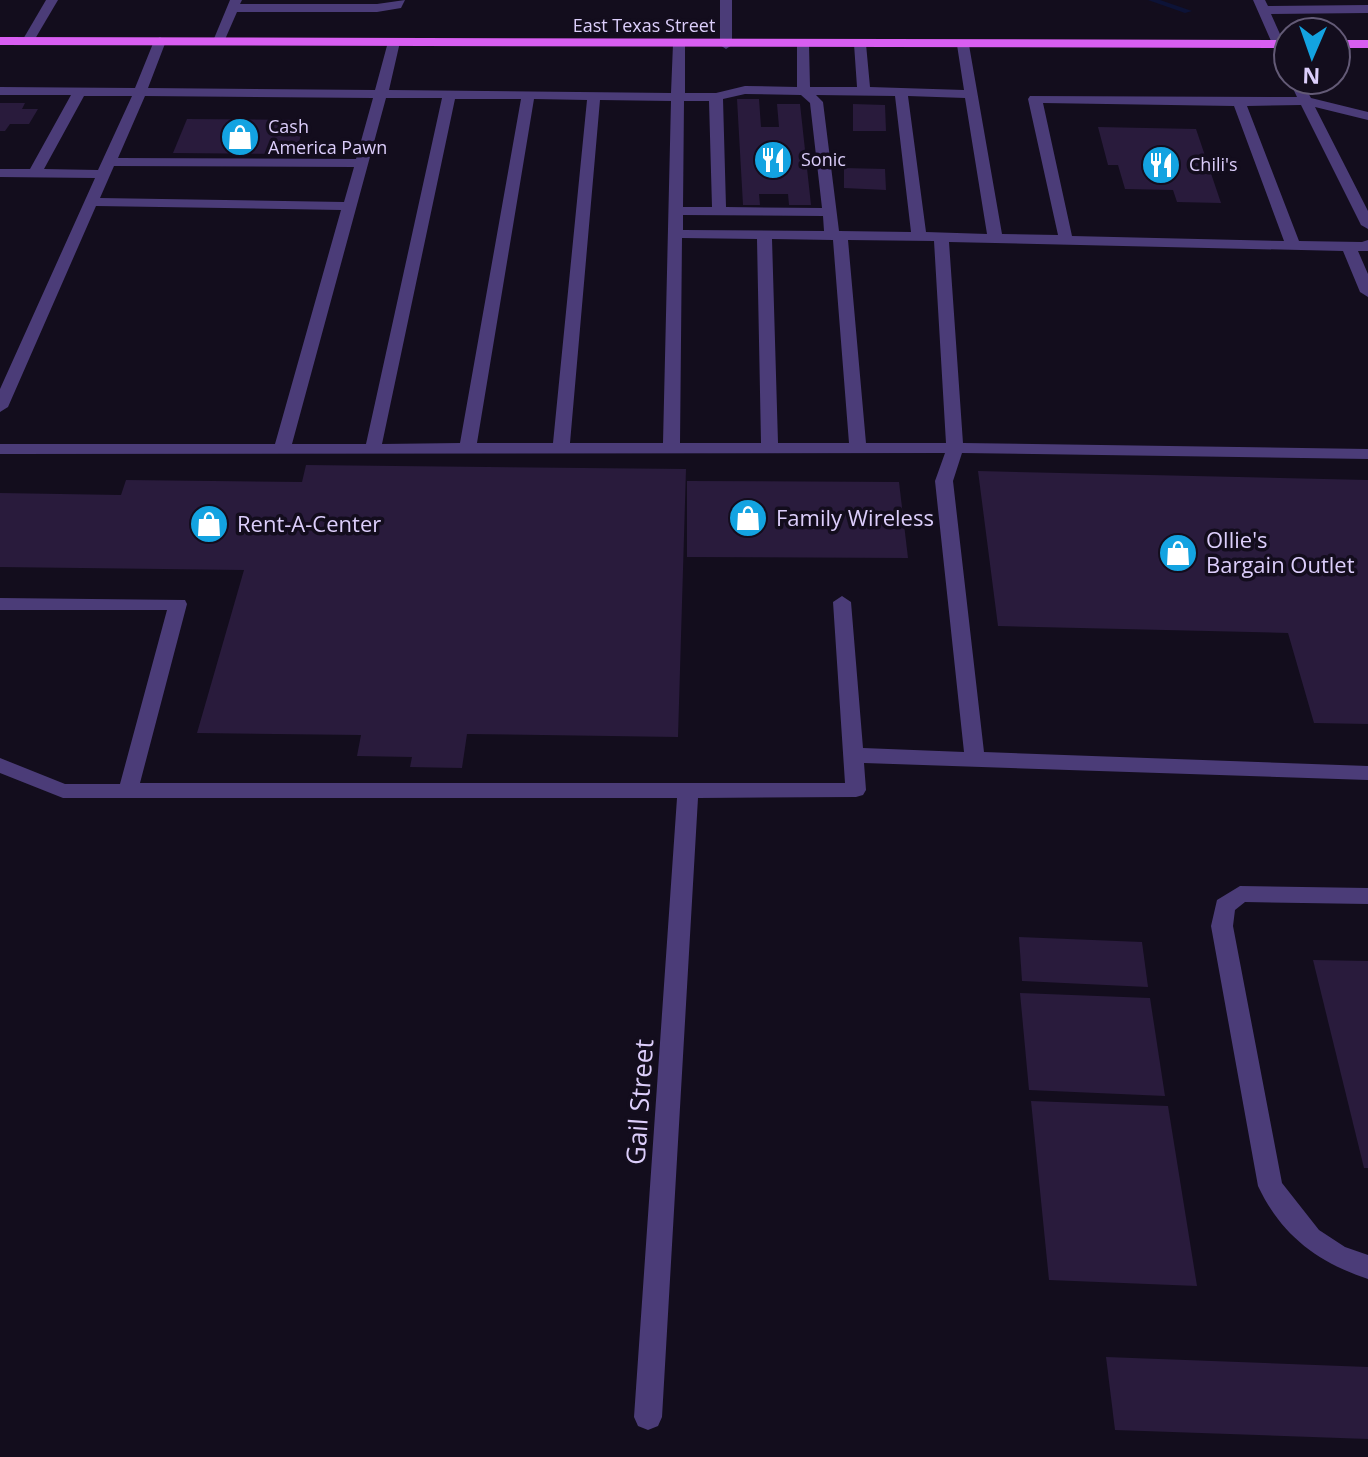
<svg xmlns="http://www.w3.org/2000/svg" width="1368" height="1457" viewBox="0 0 1368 1457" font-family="'Open Sans',sans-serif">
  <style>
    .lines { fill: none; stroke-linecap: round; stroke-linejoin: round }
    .stream { fill: #0d1337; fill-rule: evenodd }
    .building { fill: #291b3c }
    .minor { fill: #4b3c78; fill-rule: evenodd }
    .major { fill: #d85ef1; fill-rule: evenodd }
    .labels { text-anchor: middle; stroke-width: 7; stroke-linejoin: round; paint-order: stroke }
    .far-street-label { font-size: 18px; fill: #dccefb; stroke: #130d1d }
    .far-poi-label { font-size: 18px; fill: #dccefb; stroke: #130d1d; text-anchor: start }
    .poi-label { font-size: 22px; fill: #dccefb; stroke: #130d1d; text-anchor: start }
    .near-street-label { font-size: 26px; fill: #dccefb; stroke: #130d1d }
  </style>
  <rect width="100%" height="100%" fill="#130d1d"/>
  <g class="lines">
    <polygon class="stream" points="1148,0 1160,0 1192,11 1185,13"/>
  </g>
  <g class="building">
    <polygon points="737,99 759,99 761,127 779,127 777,104 800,104 811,205 789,205 788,194 759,194 760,205 743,205"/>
    <polygon points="0,103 25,103 22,109 38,109 29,124 10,124 5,131 0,131"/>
    <polygon points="853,104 885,105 886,131 853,131"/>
    <polygon points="187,119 306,120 295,154 173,153"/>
    <polygon points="1098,127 1196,129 1221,203 1177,202 1173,190 1125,189 1118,165 1108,165"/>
    <polygon points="844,168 885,169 886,190 844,188"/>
    <polygon points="306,465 686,469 678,737 467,734 462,768 410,767 412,757 357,756 361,735 197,733 244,570 0,567 0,493 121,495 126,480 302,482"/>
    <polygon points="978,471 1368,480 1368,724 1314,723 1288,633 998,626"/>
    <polygon points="687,481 899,482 908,558 687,557"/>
    <polygon points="1019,937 1142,942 1148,987 1022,981"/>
    <polygon points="1313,960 1368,961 1368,1168 1364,1168"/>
    <polygon points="1020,993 1150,998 1165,1096 1029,1090"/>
    <polygon points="1031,1101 1168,1106 1197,1286 1049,1280"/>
    <polygon points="1106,1357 1368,1367 1368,1439 1115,1430"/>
  </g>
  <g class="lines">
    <g class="minor">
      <polygon points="46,0 58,0 32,44 24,44 22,41"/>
      <polygon points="230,0 242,0 240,4 377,4 405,0 401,8 377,12 237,12 223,44 215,44 213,41"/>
      <polygon points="720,0 732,0 732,45 726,49 720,45"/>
      <polygon points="1253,0 1265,0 1268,6 1368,5 1368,13 1271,14 1288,52 1288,70 1282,66"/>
      <path d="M 160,37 L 166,41 L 148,88 L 375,90 L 388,42 L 394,38 L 400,42 L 389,90 L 671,93 L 673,44 L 679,40 L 685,44 L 685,93 L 716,93 L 745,86 L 797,87 L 797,45 L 803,41 L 809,45 L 810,87 L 857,87 L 854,44 L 860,40 L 866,44 L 870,87 L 964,90 L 957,45 L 963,41 L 969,45 L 1002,234 L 1058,235 L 1028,99 L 1030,96 L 1297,97 L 1289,80 L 1301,80 L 1311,98 L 1368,112 L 1368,120 L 1315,107 L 1368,211 L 1368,229 L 1361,225 L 1301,105 L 1247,106 L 1299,241 L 1362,242 L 1368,240 L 1368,251 L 1358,251 L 1368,274 L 1368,297 L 1360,292 L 1343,251 L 949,242 L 963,443 L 1368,449 L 1368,459 L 962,453 L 953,481 L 984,752 L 1368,766 L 1368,780 L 864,763 L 866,790 L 863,795 L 856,797 L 698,798 L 662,1417 L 658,1426 L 648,1430 L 638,1426 L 634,1417 L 677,798 L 63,798 L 0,773 L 0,758 L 65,784 L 120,784 L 167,610 L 0,610 L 0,598 L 185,600 L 187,604 L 140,783 L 845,783 L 833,602 L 842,596 L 851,602 L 863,748 L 964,752 L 935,481 L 945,453 L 0,454 L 0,444 L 275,444 L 341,210 L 96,206 L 8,407 L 0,412 L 0,389 L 95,178 L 0,177 L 0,169 L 30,169 L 71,95 L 0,95 L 0,87 L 135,88 L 154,41 ZM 745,94 L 801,95 L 810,103 L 822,208 L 726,207 L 723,99 ZM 816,95 L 895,96 L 911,232 L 839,231 L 823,102 ZM 84,96 L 132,96 L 98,170 L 44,169 ZM 145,96 L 373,98 L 356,159 L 118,158 ZM 908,96 L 965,98 L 987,234 L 926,232 ZM 386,98 L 442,98 L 366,444 L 292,444 ZM 455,99 L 521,99 L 460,443 L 382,444 ZM 534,99 L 587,100 L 553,443 L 477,443 ZM 600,100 L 671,101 L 663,443 L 570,443 ZM 684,101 L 709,101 L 712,207 L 683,207 ZM 1043,103 L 1234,106 L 1284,241 L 1072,236 ZM 114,166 L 354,167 L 344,202 L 100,198 ZM 683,215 L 823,216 L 824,231 L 683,230 ZM 682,238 L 757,239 L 761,443 L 680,443 ZM 772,239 L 833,240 L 849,443 L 778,443 ZM 848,240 L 934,241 L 946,443 L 866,443 Z"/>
      <path d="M 1240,886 L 1368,888 L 1368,904 L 1245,902 L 1235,910 L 1233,926 L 1282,1183 L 1319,1230 L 1345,1247 L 1368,1255 L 1368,1279 C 1317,1262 1281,1235 1258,1186 L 1211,926 L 1217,900 Z"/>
    </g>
    <g class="major">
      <polygon points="0,37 1288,40 1288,48 0,45"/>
      <rect x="1336" y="40" width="32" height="8"/>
    </g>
  </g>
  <defs>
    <g id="shop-disc" transform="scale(2)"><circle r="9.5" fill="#13a3e1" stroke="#130d1d"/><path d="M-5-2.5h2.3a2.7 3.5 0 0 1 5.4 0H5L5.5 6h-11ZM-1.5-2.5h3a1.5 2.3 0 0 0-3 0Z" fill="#fff"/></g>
    <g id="restaurant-disc" transform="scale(2)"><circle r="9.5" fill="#13a3e1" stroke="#130d1d"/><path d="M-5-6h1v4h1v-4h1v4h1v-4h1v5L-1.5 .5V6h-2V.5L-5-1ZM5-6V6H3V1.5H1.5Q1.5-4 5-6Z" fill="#fff"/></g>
  </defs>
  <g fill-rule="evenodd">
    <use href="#shop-disc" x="240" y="137"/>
    <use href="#restaurant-disc" x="773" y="160"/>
    <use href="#restaurant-disc" x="1161" y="165"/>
    <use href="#shop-disc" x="748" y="518"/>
    <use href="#shop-disc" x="209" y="524"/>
    <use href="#shop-disc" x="1178" y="553"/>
  </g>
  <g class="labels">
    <g class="far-street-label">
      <text x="644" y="32">East Texas Street</text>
    </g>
    <g class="far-poi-label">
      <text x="268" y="133">Cash<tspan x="268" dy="21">America Pawn</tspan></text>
      <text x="801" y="166">Sonic</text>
      <text x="1189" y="171">Chili's</text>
    </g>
    <g class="poi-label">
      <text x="776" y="526">Family Wireless</text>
      <text x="237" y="532">Rent-A-Center</text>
      <text x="1206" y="548">Ollie's<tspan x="1206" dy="25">Bargain Outlet</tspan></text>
    </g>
    <g class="near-street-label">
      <text transform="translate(640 1102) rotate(-86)" y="9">Gail Street</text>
    </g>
  </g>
  <g transform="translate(1312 56) rotate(182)"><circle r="38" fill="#130d1d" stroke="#635a76" stroke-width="2"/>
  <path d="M0-6L14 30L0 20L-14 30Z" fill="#13a3e1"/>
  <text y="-12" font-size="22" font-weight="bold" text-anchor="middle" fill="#dccefb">N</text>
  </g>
</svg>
